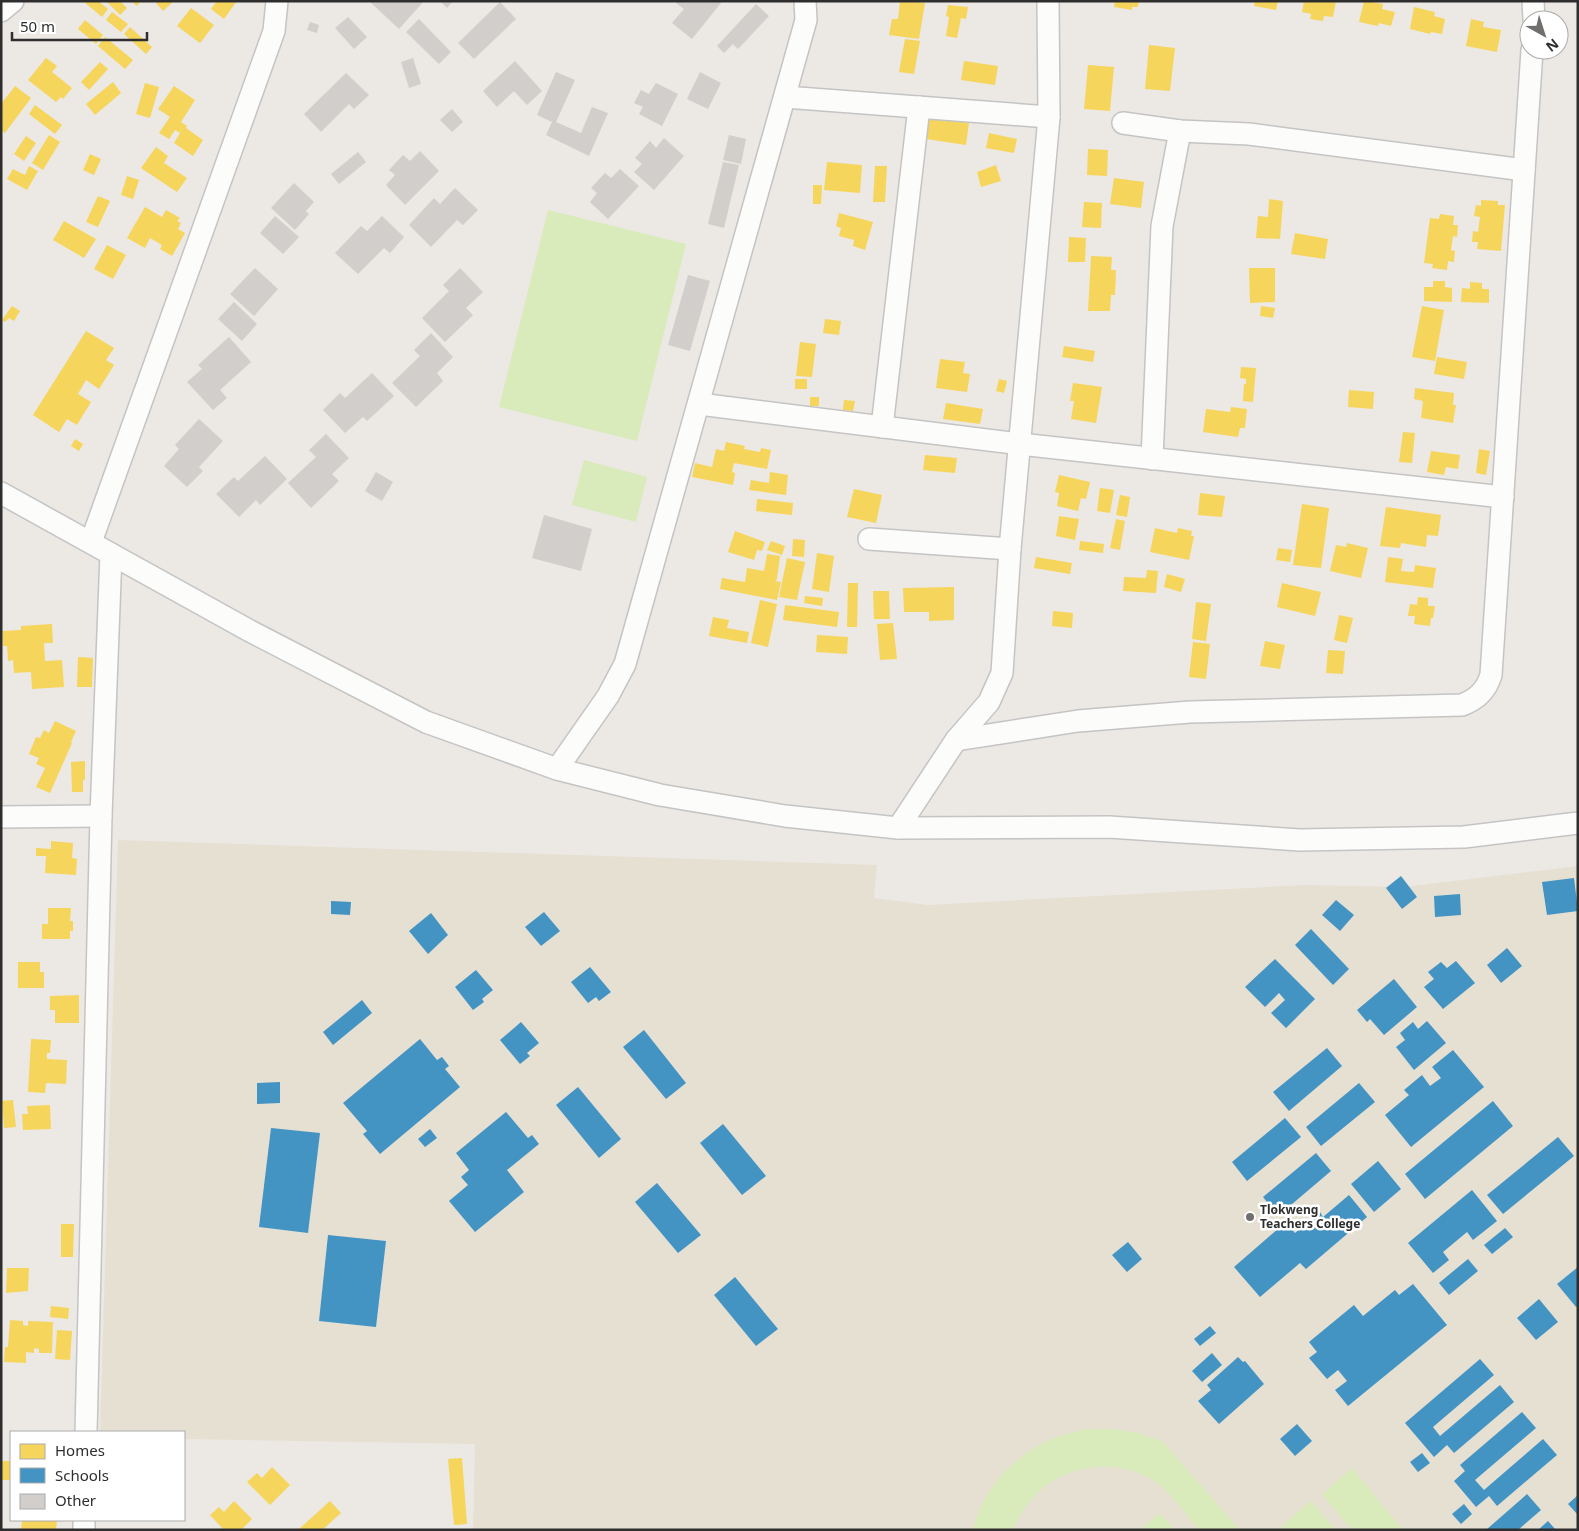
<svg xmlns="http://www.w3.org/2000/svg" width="1579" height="1531" viewBox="0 0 1579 1531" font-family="'Noto Sans',sans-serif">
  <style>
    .education { fill: #e6e0d3 }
    .pitch { fill: #d9eabb }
    .homes { fill: #f6d55c }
    .schools { fill: #4393c3 }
    .building { fill: #d1cecb }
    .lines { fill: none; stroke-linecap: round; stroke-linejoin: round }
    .minor-casing { stroke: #c5c4c5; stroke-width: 24 }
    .minor { stroke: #fcfcfb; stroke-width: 21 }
    .poi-dot { fill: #706f6e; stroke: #fff; stroke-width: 2 }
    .labels { text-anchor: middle; stroke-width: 5; stroke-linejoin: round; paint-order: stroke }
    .poi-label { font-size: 12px; font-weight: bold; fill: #2e2e2e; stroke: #fff; text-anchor: start }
  </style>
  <rect width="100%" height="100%" fill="#ece8e4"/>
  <polygon class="education" points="118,840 877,865 874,898 928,905 1304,885 1404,887 1578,866 1578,1530 473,1530 475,1444 184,1439 184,1432 100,1432"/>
  <g class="pitch">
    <polygon points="548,210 686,244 637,441 499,407"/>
    <polygon points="584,460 647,477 636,522 572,505"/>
    <path d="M 1087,1429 L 1113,1429 L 1139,1433 L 1163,1442 L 1240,1530 L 1199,1530 C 1187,1516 1172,1494 1158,1484 C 1147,1475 1133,1470 1120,1468 C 1073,1461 1030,1486 1013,1530 L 973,1530 C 983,1486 1019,1450 1060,1436 C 1069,1433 1078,1431 1087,1429 Z"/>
    <polygon points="1352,1468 1403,1530 1352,1530 1322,1494"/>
    <polygon points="1311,1501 1336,1530 1284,1530 1281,1526"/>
    <polygon points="1160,1513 1175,1530 1140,1530"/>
  </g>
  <g class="homes">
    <polygon points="83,1 98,1 108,9 102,17"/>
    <polygon points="106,1 120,1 127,8 120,15"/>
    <polygon points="131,1 141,1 137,6"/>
    <polygon points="158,1 174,1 163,11 156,3"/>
    <polygon points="217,1 237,1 224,19 211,9"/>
    <polygon points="900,1 925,3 919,39 889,35 892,19 898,19"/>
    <polygon points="1115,1 1139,1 1138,7 1132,7 1132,10 1114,7"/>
    <polygon points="1255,1 1278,1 1276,10 1254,6"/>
    <polygon points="1304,1 1336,1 1333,17 1324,16 1323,21 1310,19 1311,14 1302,12"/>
    <polygon points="1364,1 1383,4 1382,9 1395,12 1391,26 1379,23 1378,26 1359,22"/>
    <polygon points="948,5 968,7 966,19 961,18 957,38 946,36 949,17 946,16"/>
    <polygon points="1414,7 1435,12 1434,16 1445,19 1442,34 1431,32 1430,34 1410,29"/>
    <polygon points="191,8 214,25 200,43 177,26"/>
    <polygon points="112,12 128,24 121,32 106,20"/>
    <polygon points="1471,19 1484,22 1483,27 1501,30 1497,52 1466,46"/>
    <polygon points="85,20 103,35 96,44 78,29"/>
    <polygon points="130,27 152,47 146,54 124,34"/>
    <polygon points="105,37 133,60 125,69 98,46"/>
    <polygon points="905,39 920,41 914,74 899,72"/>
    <polygon points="1149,45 1175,48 1170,91 1145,89"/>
    <polygon points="46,58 57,66 52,72 72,88 63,99 61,97 56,102 28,80"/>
    <polygon points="964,61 998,66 995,85 961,80"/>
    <polygon points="100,62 108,69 89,90 81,82"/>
    <polygon points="1088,65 1114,67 1110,111 1084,109"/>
    <polygon points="113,82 121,93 95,115 86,104"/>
    <polygon points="145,83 159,87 150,118 136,114"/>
    <polygon points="15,86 31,98 5,133 1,130 1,104"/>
    <polygon points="174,86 195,100 181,122 187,126 186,128 203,140 193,156 174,143 180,133 175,130 169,139 159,133 170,117 158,109"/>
    <polygon points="35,105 62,125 55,134 29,114"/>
    <polygon points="929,117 969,123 966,145 926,139"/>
    <polygon points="989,133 1017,139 1014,153 986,148"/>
    <polygon points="49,135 60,142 43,170 32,163"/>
    <polygon points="26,136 36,143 24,161 14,154"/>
    <polygon points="156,147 168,156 164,163 187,178 177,192 141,168"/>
    <polygon points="1088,149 1108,150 1107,176 1087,175"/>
    <polygon points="90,154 101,159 94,175 83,170"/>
    <polygon points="827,162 862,165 860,193 824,190"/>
    <polygon points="996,165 1001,181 981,187 977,172"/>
    <polygon points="29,166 38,171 27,190 7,179 13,169 25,175"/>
    <polygon points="875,166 887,166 885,202 873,202"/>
    <polygon points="127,176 139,180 133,199 121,195"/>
    <polygon points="1114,178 1144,182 1141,208 1110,204"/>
    <polygon points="813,185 822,185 821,204 813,204"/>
    <polygon points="98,196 110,201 98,227 86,222"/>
    <polygon points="1269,199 1283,201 1280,239 1256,238 1258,216 1268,217"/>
    <polygon points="1481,200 1498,201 1498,205 1505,205 1501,251 1477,249 1478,242 1472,242 1473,231 1478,232 1480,217 1474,216 1476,205 1481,206"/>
    <polygon points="1084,202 1102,203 1101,228 1082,227"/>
    <polygon points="145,207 162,217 166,210 180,218 177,221 181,223 178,229 185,233 172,256 160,249 162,245 150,238 145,248 127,238"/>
    <polygon points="839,213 873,222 865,250 853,246 854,240 839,236 841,228 836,226"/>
    <polygon points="1440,214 1454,216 1453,225 1458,225 1457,237 1453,236 1451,250 1455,251 1454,262 1448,261 1447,270 1432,268 1433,264 1424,263 1430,218 1439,219"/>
    <polygon points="64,221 96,239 84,258 53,240"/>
    <polygon points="1295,233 1328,239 1325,259 1291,254"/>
    <polygon points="1069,237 1086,238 1085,262 1068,262"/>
    <polygon points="107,245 126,255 113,279 94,269"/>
    <polygon points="1091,256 1112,257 1111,270 1116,270 1115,295 1111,295 1110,311 1088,311"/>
    <polygon points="1249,268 1275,268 1275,302 1250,303"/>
    <polygon points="1433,281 1445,281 1445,287 1452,288 1452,302 1424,301 1424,287 1433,287"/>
    <polygon points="1470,282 1482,283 1482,289 1489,289 1489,303 1461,302 1462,288 1470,289"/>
    <polygon points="12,306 20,311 14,321 9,318 5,322 2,320"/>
    <polygon points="1261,306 1275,308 1273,318 1260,316"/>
    <polygon points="1422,306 1444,310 1435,361 1412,357"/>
    <polygon points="825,319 841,321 839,335 823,333"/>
    <polygon points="86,331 114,348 106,360 114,365 99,389 86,380 78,394 91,402 77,425 67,419 59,432 33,415"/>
    <polygon points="800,342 816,344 812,377 796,376"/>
    <polygon points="1064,346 1095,351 1093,362 1062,357"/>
    <polygon points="1437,357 1467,362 1464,379 1434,374"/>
    <polygon points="940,359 965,362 963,373 970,374 967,392 936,388"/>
    <polygon points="1241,367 1256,368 1253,402 1243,401 1244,384 1246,384 1246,379 1240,378"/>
    <rect x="795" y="379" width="12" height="10"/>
    <polygon points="999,379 1007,381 1004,393 996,391"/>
    <polygon points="1073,383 1102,387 1096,423 1071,419 1074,401 1070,401"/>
    <polygon points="1415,388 1454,393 1453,405 1456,405 1453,423 1421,418 1423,401 1414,399"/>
    <polygon points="1349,390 1374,392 1373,409 1348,407"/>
    <rect x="810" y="397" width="9" height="9"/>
    <polygon points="844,400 855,401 853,411 843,410"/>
    <polygon points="946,403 983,409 980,424 943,419"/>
    <polygon points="1231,407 1247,409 1245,428 1240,428 1238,437 1203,432 1206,409 1230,412"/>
    <polygon points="1403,432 1415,433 1412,463 1399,462"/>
    <polygon points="75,439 83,444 79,451 71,446"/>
    <polygon points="726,442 745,446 744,449 760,452 761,448 771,450 767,469 734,463 732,472 735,473 733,485 692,477 695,463 712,467 716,449 724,451"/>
    <polygon points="1479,449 1490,451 1486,475 1476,473"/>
    <polygon points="1431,451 1460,455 1458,469 1446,467 1444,475 1427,472"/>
    <polygon points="925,455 957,458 955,473 923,470"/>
    <polygon points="770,472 788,475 786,495 749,490 751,480 769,483"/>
    <polygon points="1059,475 1090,482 1086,499 1081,498 1078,511 1057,506 1059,493 1055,492"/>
    <polygon points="1100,488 1114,490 1110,513 1097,511"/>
    <polygon points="854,489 882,495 876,523 847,517"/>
    <polygon points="1200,493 1225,496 1222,517 1198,515"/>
    <polygon points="1120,495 1130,497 1127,517 1116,515"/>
    <polygon points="757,499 793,503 792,515 756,511"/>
    <polygon points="1302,504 1329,508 1321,568 1293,565"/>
    <polygon points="1386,507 1441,515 1438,536 1427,535 1426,547 1401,543 1400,548 1380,546"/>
    <polygon points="1059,516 1079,519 1075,540 1056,536"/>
    <polygon points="1116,519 1125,521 1120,550 1110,548"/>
    <polygon points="1155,528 1177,533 1178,528 1192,531 1191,536 1194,536 1189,560 1150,552"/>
    <polygon points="735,531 765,542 762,551 757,550 754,560 728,552"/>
    <polygon points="793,539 805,540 804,557 792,556"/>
    <polygon points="771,541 785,546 782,555 767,550"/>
    <polygon points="1080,541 1104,544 1103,553 1079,550"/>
    <polygon points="1347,543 1368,548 1361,578 1330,571 1336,545 1346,547"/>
    <polygon points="1278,548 1292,550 1290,562 1276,560"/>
    <polygon points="817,553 834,556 829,592 812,589"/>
    <polygon points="767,554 780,556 777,579 775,581 781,582 777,600 720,589 722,578 745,582 747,568 764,571"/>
    <polygon points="1036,557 1072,563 1070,574 1034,568"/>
    <polygon points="1388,557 1403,559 1401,571 1414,572 1415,565 1436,568 1433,588 1385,582"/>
    <polygon points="787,558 805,562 797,600 779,597"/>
    <polygon points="1147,570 1158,571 1156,593 1123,591 1124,577 1146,578"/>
    <polygon points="1167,574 1185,579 1181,592 1164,587"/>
    <polygon points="848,583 858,583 857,627 847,627"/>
    <polygon points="1282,583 1321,592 1315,616 1277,607"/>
    <polygon points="954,587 954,620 929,621 929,612 904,612 903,588"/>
    <polygon points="873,591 889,591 890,619 874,619"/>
    <polygon points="805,596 823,598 822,606 804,603"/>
    <polygon points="1418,597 1428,598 1428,606 1435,606 1433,618 1431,618 1430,626 1414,624 1415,616 1408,616 1410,604 1417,605"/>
    <polygon points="760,600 777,604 768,647 751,643"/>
    <polygon points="1196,602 1211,604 1206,641 1192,639"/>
    <polygon points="785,605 839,612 837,627 783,620"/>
    <polygon points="1053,611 1073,613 1072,628 1052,626"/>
    <polygon points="1339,615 1353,618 1347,643 1334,640"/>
    <polygon points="713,617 729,620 727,628 749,632 747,643 709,636"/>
    <polygon points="893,623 897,659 880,660 877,624"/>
    <polygon points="52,624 53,643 44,643 45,661 62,660 64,687 32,689 31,672 14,673 13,660 8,661 7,646 3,646 2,631 21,630 21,626"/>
    <polygon points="817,635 848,637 847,654 816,652"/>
    <polygon points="1265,641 1285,645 1280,669 1260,666"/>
    <polygon points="1193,642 1210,644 1206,679 1189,677"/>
    <polygon points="1328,650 1345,651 1343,674 1326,673"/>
    <polygon points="78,657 93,658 92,687 77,687"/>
    <polygon points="55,721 76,731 71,742 72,743 50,793 36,787 45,768 36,764 39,758 29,754 36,737 40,738 44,730 49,733"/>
    <polygon points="85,761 85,780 83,780 83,792 72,792 71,762"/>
    <polygon points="51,841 73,843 72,858 77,859 76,875 45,873 46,856 36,856 36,848 51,849"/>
    <polygon points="48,908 71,908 70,921 73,921 73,931 70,931 70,939 42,939 42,924 48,924"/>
    <polygon points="18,962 40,962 40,972 44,972 44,988 18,988"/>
    <polygon points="79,995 79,1023 55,1023 55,1010 50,1010 50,996"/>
    <polygon points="31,1039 51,1040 50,1053 47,1053 47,1059 67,1060 66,1084 46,1083 45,1093 28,1092"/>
    <polygon points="13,1100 16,1127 4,1128 2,1101"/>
    <polygon points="50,1105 51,1129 23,1130 22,1114 28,1114 27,1106"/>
    <polygon points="61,1224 74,1224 73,1257 61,1257"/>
    <polygon points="7,1268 29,1268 28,1291 6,1293"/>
    <polygon points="51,1306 69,1308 68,1319 50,1317"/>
    <polygon points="10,1320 23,1321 23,1325 28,1326 28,1321 53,1322 52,1353 39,1353 39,1349 34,1348 34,1353 26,1352 26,1363 4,1362 5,1347 8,1347"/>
    <polygon points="57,1330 72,1331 70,1360 55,1359"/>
    <polygon points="462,1458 467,1524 454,1525 448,1459"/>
    <rect x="1" y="1461" width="10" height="19"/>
    <polygon points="272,1467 290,1485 270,1505 247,1482 257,1473 262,1478"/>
    <polygon points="234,1501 252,1519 241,1530 224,1530 210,1515 219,1507 224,1512"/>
    <polygon points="330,1501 341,1513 322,1530 298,1530"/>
    <polygon points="22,1520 57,1520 56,1530 21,1530"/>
  </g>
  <g class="schools">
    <polygon points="1401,876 1417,897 1402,909 1386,888"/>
    <polygon points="1574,878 1578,911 1547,915 1542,882"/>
    <polygon points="1460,894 1461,915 1435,917 1434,896"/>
    <polygon points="1336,900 1354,915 1340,931 1322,915"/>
    <polygon points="331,901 351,902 350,915 331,914"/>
    <polygon points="544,912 560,931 541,946 525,927"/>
    <polygon points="431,913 448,935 428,954 409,931"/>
    <polygon points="1311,929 1349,969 1333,985 1295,945"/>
    <polygon points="1507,948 1522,966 1501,983 1487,965"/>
    <polygon points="1275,959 1315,999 1286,1028 1271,1013 1285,1000 1279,993 1265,1007 1245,987"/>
    <polygon points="1456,961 1475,983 1443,1009 1424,987 1434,979 1428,972 1441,962 1447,968"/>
    <polygon points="590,967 611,992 599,1001 596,997 588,1003 571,982"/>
    <polygon points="476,970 493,990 482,999 484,1002 473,1010 455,987"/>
    <polygon points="1394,979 1417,1007 1384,1035 1370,1019 1367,1022 1357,1010"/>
    <polygon points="362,1000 372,1013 333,1045 323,1032"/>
    <polygon points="1427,1021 1446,1043 1414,1070 1396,1047 1405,1040 1400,1033 1413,1022 1418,1029"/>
    <polygon points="521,1022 539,1043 527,1053 530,1056 520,1064 500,1040"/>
    <polygon points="644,1030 686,1083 666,1099 623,1047"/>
    <polygon points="420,1039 437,1060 442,1057 449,1066 445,1069 460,1087 380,1154 363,1134 367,1131 343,1103"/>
    <polygon points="1327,1048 1342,1066 1289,1111 1273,1092"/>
    <polygon points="1453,1050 1484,1087 1411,1147 1385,1115 1409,1095 1404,1090 1422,1075 1430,1086 1441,1078 1432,1067"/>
    <polygon points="280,1082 280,1103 257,1104 257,1083"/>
    <polygon points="1359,1083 1375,1102 1321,1146 1306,1127"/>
    <polygon points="578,1087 621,1139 599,1158 556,1105"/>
    <polygon points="1493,1101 1513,1126 1425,1199 1405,1174"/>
    <polygon points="506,1112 528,1138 532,1135 539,1144 507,1170 524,1192 475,1232 449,1201 468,1185 461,1177 469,1170 456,1153"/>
    <polygon points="1285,1118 1301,1137 1247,1181 1232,1162"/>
    <polygon points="723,1124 766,1176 742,1195 700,1143"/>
    <polygon points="271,1128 320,1133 308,1233 259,1227"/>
    <polygon points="430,1129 437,1138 425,1147 418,1139"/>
    <polygon points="1558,1137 1574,1156 1503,1214 1487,1195"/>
    <polygon points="1316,1153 1331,1171 1278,1216 1263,1197"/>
    <polygon points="1378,1161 1401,1189 1374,1212 1351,1184"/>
    <polygon points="657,1183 701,1235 678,1253 635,1202"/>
    <polygon points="1472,1190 1497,1221 1473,1240 1467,1232 1443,1252 1449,1260 1433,1273 1408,1243"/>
    <polygon points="1349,1195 1367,1217 1306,1269 1300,1263 1260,1297 1234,1267 1286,1222 1295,1233 1320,1212 1323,1217"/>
    <polygon points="1505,1228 1513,1237 1492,1254 1484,1245"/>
    <polygon points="328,1235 386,1241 376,1327 319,1321"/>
    <polygon points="1128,1242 1142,1259 1127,1272 1112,1255"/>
    <polygon points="1468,1259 1478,1271 1449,1295 1439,1283"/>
    <polygon points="1578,1267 1578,1306 1576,1307 1557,1284"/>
    <polygon points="735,1277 778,1329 756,1346 714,1295"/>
    <polygon points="1413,1284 1447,1325 1348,1406 1335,1390 1347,1381 1338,1370 1327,1379 1309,1358 1317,1352 1309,1342 1354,1305 1363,1316 1395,1290 1399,1295"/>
    <polygon points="1539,1299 1558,1322 1536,1340 1517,1318"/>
    <polygon points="1210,1326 1216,1333 1200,1346 1194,1339"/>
    <polygon points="1212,1353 1222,1365 1202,1382 1192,1371"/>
    <polygon points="1238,1357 1243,1362 1245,1361 1264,1384 1219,1424 1198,1401 1211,1390 1207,1385"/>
    <polygon points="1480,1359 1494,1375 1433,1427 1440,1436 1500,1385 1514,1402 1454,1453 1447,1445 1434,1457 1405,1423"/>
    <polygon points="1522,1412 1536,1428 1475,1480 1484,1490 1543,1439 1557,1455 1497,1506 1489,1496 1476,1507 1454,1481 1465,1471 1460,1465"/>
    <polygon points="1297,1424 1312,1441 1295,1456 1280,1439"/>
    <polygon points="1422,1453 1430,1463 1418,1472 1410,1462"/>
    <polygon points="1527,1494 1541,1510 1518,1530 1486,1530"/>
    <polygon points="1578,1495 1578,1515 1568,1504"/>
    <polygon points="1464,1504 1472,1514 1461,1524 1452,1514"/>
    <polygon points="1548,1521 1556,1530 1538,1530"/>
  </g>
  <g class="building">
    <polygon points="369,1 424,1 399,29"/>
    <polygon points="440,1 453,1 447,8"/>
    <polygon points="677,1 720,1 721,3 692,39 672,23 684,9 676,3"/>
    <polygon points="500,2 516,19 474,59 458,43"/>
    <polygon points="756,4 769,16 738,49 733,44 724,53 717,46"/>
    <polygon points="348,17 367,37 354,49 335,28"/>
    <polygon points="419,19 451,52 439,64 406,32"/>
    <polygon points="310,22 319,25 317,33 307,30"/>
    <polygon points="413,58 421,84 409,88 401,62"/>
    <polygon points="515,61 542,91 527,105 514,91 497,107 483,91"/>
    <polygon points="556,72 575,80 556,122 581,133 592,107 608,113 589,156 546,135 552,122 537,115"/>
    <polygon points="700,72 721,83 708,109 687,99"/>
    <polygon points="346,73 369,95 354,109 349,104 321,132 304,114"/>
    <polygon points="656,83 678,94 662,126 639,114 643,107 634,103 641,90 649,94"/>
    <polygon points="452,109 463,122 452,132 440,120"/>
    <polygon points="729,135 746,139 741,164 723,160"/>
    <polygon points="664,138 684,156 654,190 634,172 642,164 635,158 650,141 656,148"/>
    <polygon points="420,151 439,171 405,205 386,185 395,175 389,170 403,155 410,161"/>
    <polygon points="358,152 366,162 339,184 331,174"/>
    <polygon points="723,162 739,165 724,228 708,224"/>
    <polygon points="620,169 639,186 608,219 590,202 597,193 591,188 605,173 611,178"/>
    <polygon points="294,183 314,202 306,211 309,214 295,230 271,208"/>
    <polygon points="455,188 478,210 463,225 457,220 431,247 409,225 434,198 440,204"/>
    <polygon points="275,216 299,237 283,254 260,233"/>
    <polygon points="382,216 404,237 390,253 384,248 358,274 335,253 361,226 367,231"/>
    <polygon points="255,268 278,289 254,316 230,294"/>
    <polygon points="460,268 483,292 466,308 473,315 445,342 422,318 449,291 443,285"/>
    <polygon points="688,275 710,281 690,351 668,345"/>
    <polygon points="234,302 257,324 242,341 218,319"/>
    <polygon points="431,333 453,357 437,373 443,381 416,407 392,383 420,356 414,350"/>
    <polygon points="229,337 251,362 220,390 227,398 213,410 187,382 202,369 198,365"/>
    <polygon points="372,373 394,396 367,421 363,417 345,433 323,410 340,393 345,398"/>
    <polygon points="199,419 223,441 199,467 203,471 187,487 164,466 179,449 175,445"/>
    <polygon points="326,434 349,458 332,474 339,481 311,508 288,483 316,457 309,450"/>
    <polygon points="265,456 287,479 260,505 256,500 239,517 216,494 234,477 238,481"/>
    <polygon points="376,472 393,482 382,501 365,491"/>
    <polygon points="544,515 592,529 581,571 532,558"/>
  </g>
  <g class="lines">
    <g class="minor-casing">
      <g id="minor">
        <polyline points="1533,1 1534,20"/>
        <polyline points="1,11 13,1"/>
        <polyline points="785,97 1049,117"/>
        <polyline points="1123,123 1180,131 1249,134 1524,170"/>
        <polyline points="699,404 1020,444 1503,497"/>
        <polyline points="882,427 919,107"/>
        <polyline points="1152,459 1162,226 1180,131"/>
        <polyline points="1,493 250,631 426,722 557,769 660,795 785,816 898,828 1109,827 1300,840 1464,837 1578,823"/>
        <polyline points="869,539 1010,549"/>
        <polyline points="91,542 274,31 277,1"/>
        <path d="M 956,740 L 1078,721 L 1190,712 L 1462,705 C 1477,699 1486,691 1491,675 L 1532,50"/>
        <polyline points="557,769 608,696 625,664 806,20 805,1"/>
        <polyline points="1,817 101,816"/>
        <polyline points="898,828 956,740 989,702 1002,673 1010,549 1049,117 1048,1"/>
        <polyline points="86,1432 101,816 111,554"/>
        <polyline points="84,1530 84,1520"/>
      </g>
    </g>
    <use href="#minor" class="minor"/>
  </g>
  <circle class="poi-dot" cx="1250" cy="1217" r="5"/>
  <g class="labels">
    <g class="poi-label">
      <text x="1260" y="1214">Tlokweng<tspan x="1260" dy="14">Teachers College</tspan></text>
    </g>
  </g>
  <rect width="1579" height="1531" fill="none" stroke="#2e2e2e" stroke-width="5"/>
  <rect x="10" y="1431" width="175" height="90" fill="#ffffff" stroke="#ababab"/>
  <rect x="20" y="1444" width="25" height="15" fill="#f6d55c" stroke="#ababab"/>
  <text x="55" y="1456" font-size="15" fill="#2e2e2e">Homes</text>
  <rect x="20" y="1468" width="25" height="15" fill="#4393c3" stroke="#ababab"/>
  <text x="55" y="1481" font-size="15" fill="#2e2e2e">Schools</text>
  <rect x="20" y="1494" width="25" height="15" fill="#d1cecb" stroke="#ababab"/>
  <text x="55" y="1506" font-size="15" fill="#2e2e2e">Other</text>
  <g transform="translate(1544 35) rotate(141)"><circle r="24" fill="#ffffff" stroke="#ababab"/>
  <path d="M0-4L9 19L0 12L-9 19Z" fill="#706f6e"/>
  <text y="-8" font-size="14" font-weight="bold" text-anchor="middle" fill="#2e2e2e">N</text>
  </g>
  <path d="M12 32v8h135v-8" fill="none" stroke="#2e2e2e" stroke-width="2.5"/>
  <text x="20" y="32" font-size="15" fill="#2e2e2e" stroke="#ffffff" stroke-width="4" paint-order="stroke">50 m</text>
</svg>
